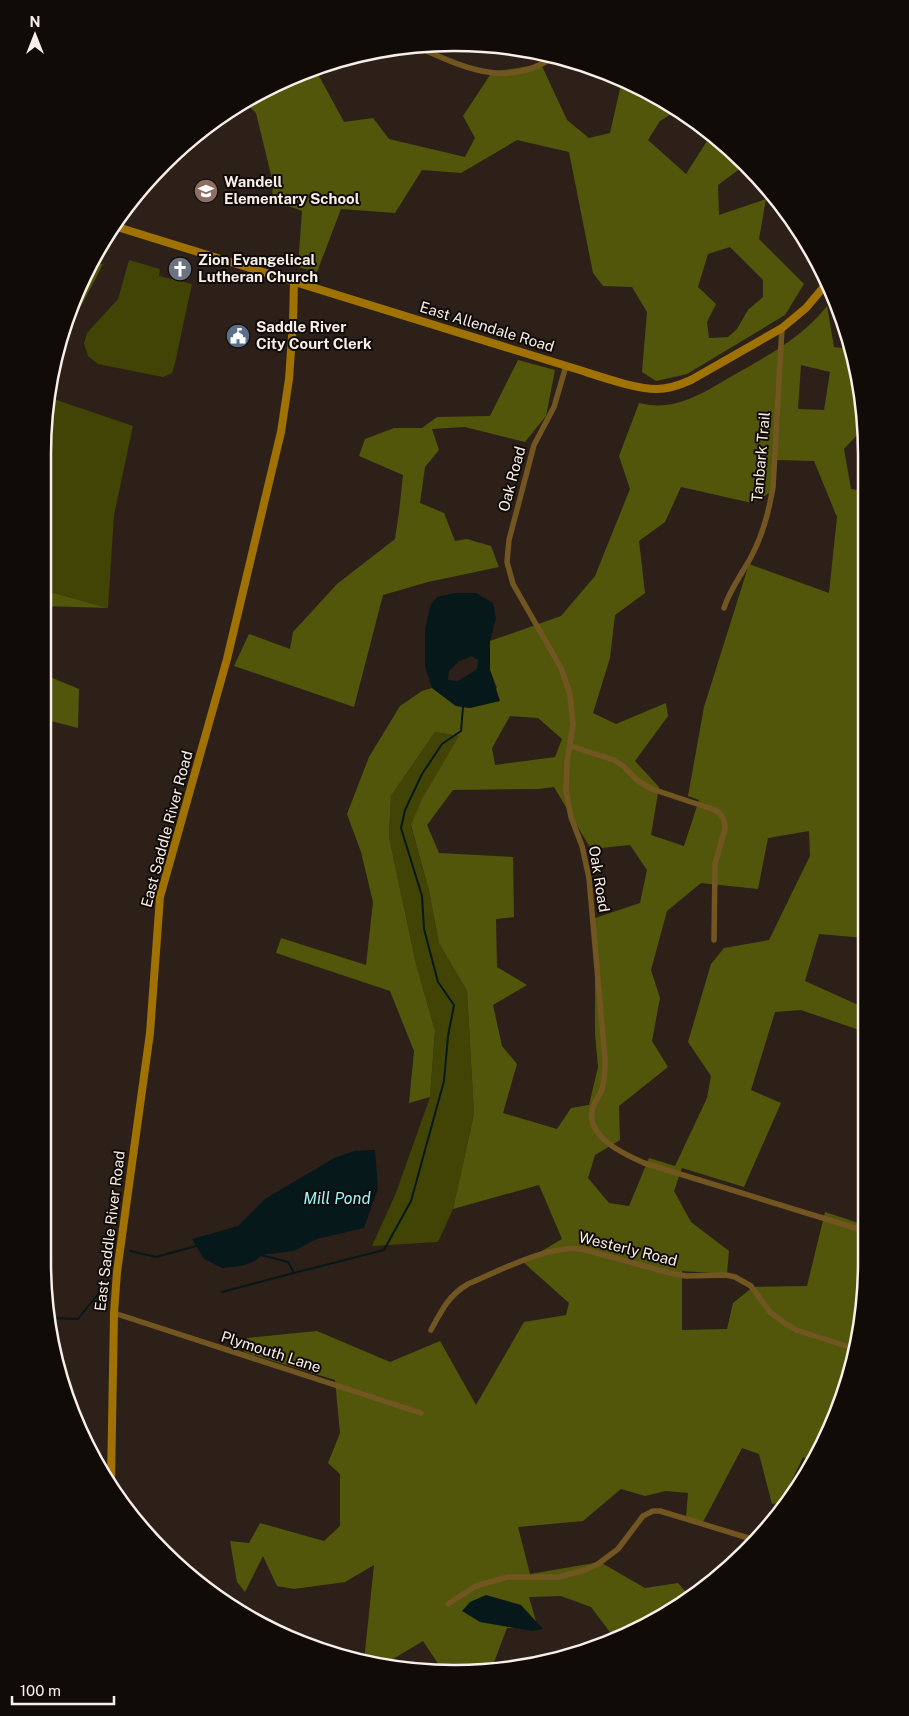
<svg xmlns="http://www.w3.org/2000/svg" width="909" height="1716" viewBox="0 0 909 1716" font-family="'Public Sans',sans-serif">
  <style>
    .green { fill: #414404 }
    .forest { fill: #52560a; fill-rule: evenodd }
    .water { fill: #07181a; fill-rule: evenodd }
    .lines { fill: none; stroke-linecap: round; stroke-linejoin: round }
    .stream { stroke: #07181a; stroke-width: 2 }
    .street { stroke: #725621; stroke-width: 5.5 }
    .secondary { stroke: #9f7203; stroke-width: 8 }
    .labels { text-anchor: middle; stroke-width: 4; stroke-linejoin: round; paint-order: stroke }
    .poi-label { font-size: 15px; font-weight: bold; fill: #f9efea; stroke: #110b08; text-anchor: start }
    .street-label { font-size: 15px; fill: #f9efea; stroke: #110b08 }
    .water-label { font-size: 16px; font-style: italic; fill: #9af5fe; stroke: #110b08 }
    .rim { fill: none; stroke: #f9efea; stroke-width: 2.5 }
  </style>
  <rect width="100%" height="100%" fill="#2d2018"/>
  <g class="green">
    <polygon points="129,260 160,269 159,276 192,284 175,363 172,373 163,377 98,364 88,356 84,344 87,333 118,299"/>
    <polygon points="48,397 133,426 114,515 108,608 43,590 43,428"/>
    <polygon points="435,732 460,736 411,826 429,891 439,943 467,991 474,1114 453,1209 438,1242 372,1246 396,1193 430,1097 435,1031 416,964 389,837 391,796"/>
  </g>
  <g class="forest">
    <path d="M 541,64 L 567,120 L 589,138 L 610,133 L 622,80 L 637,85 L 676,111 L 660,121 L 648,140 L 686,174 L 707,141 L 705,131 L 726,145 L 745,165 L 718,185 L 719,215 L 766,199 L 759,239 L 804,284 L 785,315 L 687,374 L 656,381 L 642,372 L 647,312 L 632,287 L 603,286 L 593,273 L 569,152 L 517,140 L 461,173 L 422,170 L 395,213 L 341,209 L 317,272 L 298,267 L 302,211 L 272,200 L 273,183 L 256,113 L 244,101 L 322,65 L 319,76 L 344,122 L 373,118 L 389,139 L 465,157 L 475,138 L 463,116 L 492,72 ZM 730,247 L 763,280 L 763,297 L 748,310 L 737,329 L 728,337 L 709,338 L 707,322 L 716,304 L 698,287 L 708,254 Z"/>
    <polygon points="103,264 77,314 70,313 85,272 90,265"/>
    <path d="M 827,306 L 834,347 L 849,349 L 851,387 L 861,431 L 844,449 L 851,489 L 863,491 L 862,686 L 864,687 L 865,938 L 819,934 L 805,981 L 865,1008 L 865,1032 L 801,1010 L 775,1012 L 751,1090 L 781,1103 L 744,1187 L 682,1168 L 674,1191 L 691,1222 L 729,1251 L 727,1274 L 682,1271 L 682,1330 L 727,1329 L 733,1303 L 753,1287 L 807,1286 L 825,1212 L 865,1225 L 866,1288 L 852,1368 L 824,1444 L 811,1462 L 803,1457 L 781,1503 L 772,1504 L 759,1454 L 742,1448 L 703,1522 L 686,1517 L 688,1493 L 666,1491 L 645,1496 L 621,1489 L 583,1521 L 518,1527 L 530,1574 L 600,1562 L 645,1588 L 678,1583 L 691,1598 L 683,1604 L 616,1640 L 591,1607 L 561,1596 L 529,1597 L 537,1625 L 507,1628 L 491,1670 C 474,1674 457,1669 439,1665 L 423,1641 L 388,1662 L 364,1661 L 374,1565 L 345,1582 L 294,1589 L 277,1586 L 263,1556 L 245,1592 L 237,1582 L 230,1541 L 249,1543 L 260,1523 L 324,1541 L 340,1526 L 340,1474 L 328,1463 L 340,1433 L 335,1380 L 244,1352 L 247,1338 L 317,1331 L 390,1362 L 440,1341 L 476,1405 L 524,1322 L 566,1315 L 569,1303 L 523,1262 L 562,1239 L 539,1185 L 453,1209 L 474,1114 L 467,991 L 439,943 L 429,891 L 411,825 L 422,799 L 459,736 L 435,732 L 391,796 L 389,837 L 416,964 L 435,1031 L 430,1097 L 409,1103 L 414,1051 L 390,991 L 276,953 L 281,938 L 366,965 L 373,902 L 361,852 L 347,814 L 369,757 L 400,706 L 422,691 L 432,688 L 456,706 L 470,708 L 497,688 L 490,670 L 490,641 L 561,616 L 595,576 L 630,489 L 619,456 L 639,403 C 650,406 663,406 673,404 C 695,399 713,387 732,376 C 767,356 802,338 827,306 ZM 801,365 L 830,372 L 824,410 L 798,409 ZM 776,460 L 814,461 L 837,517 L 829,593 L 749,564 L 704,707 L 688,796 L 699,800 L 684,846 L 651,835 L 659,787 L 635,761 L 668,716 L 666,703 L 616,724 L 593,713 L 610,658 L 615,615 L 645,593 L 639,541 L 665,522 L 681,487 L 752,503 L 773,491 ZM 510,716 L 538,718 L 562,739 L 555,757 L 495,765 L 492,748 ZM 554,787 L 591,849 L 630,845 L 647,870 L 640,903 L 595,918 L 595,1034 L 598,1067 L 589,1105 L 571,1108 L 557,1129 L 503,1113 L 517,1064 L 502,1046 L 493,1005 L 527,985 L 497,967 L 496,919 L 514,917 L 513,857 L 439,853 L 427,825 L 453,790 L 538,789 ZM 809,831 L 810,856 L 769,940 L 724,948 L 711,964 L 688,1042 L 711,1076 L 707,1098 L 675,1166 L 649,1158 L 629,1206 L 609,1203 L 588,1178 L 595,1155 L 620,1140 L 619,1106 L 668,1067 L 652,1041 L 660,998 L 651,970 L 667,911 L 701,883 L 758,889 L 768,838 Z"/>
    <polygon points="518,360 555,370 546,416 525,442 465,427 432,429 439,450 425,467 420,503 444,513 455,541 467,539 491,546 499,567 428,582 383,595 354,707 234,666 249,634 290,649 293,632 337,584 395,539 399,512 403,475 359,456 365,439 394,428 422,428 437,417 490,416"/>
    <polygon points="43,590 108,608 43,606"/>
    <polygon points="43,674 79,689 78,728 43,719"/>
  </g>
  <g class="water">
    <path d="M 454,593 L 476,593 L 493,603 L 496,618 L 490,641 L 490,670 L 500,701 L 470,708 L 456,706 L 432,688 L 425,666 L 425,629 L 431,604 L 437,597 ZM 471,656 L 478,660 L 477,669 L 458,681 L 448,680 L 449,671 L 458,662 Z"/>
    <polygon points="375,1150 378,1189 364,1228 317,1239 294,1251 261,1255 255,1261 242,1266 222,1268 204,1259 192,1239 238,1226 265,1199 334,1158 354,1151"/>
    <polygon points="486,1595 521,1605 543,1629 532,1631 480,1622 462,1611 470,1602"/>
  </g>
  <g class="lines">
    <g class="stream">
      <polyline points="130,1251 156,1257 196,1246"/>
      <polyline points="261,1255 288,1262 294,1273 384,1250 411,1201 444,1081 448,1036 454,1005 438,982 424,929 422,896 401,828 405,810 422,774 442,744 461,731 463,707"/>
      <polyline points="222,1292 294,1273"/>
      <polyline points="52,1318 78,1319 102,1289"/>
    </g>
    <g class="street">
      <path d="M 415,46 C 463,67 507,90 555,56"/>
      <path d="M 566,366 L 554,407 L 534,445 L 509,540 L 507,562 L 513,584 L 561,668 L 570,694 L 573,725 L 567,762 L 566,791 L 571,817 L 582,846 L 589,878 L 605,1059 C 605,1070 605,1083 600,1094 C 597,1100 593,1104 592,1111 C 588,1138 624,1154 644,1163 L 865,1231"/>
      <path d="M 724,608 C 730,589 742,574 751,557 C 763,535 769,511 773,487 L 782,328"/>
      <path d="M 571,746 L 614,760 L 623,766 L 638,781 L 652,789 L 712,809 C 722,812 725,819 725,829 L 715,864 L 714,940"/>
      <polyline points="114,1313 421,1413"/>
      <path d="M 431,1330 C 441,1311 449,1295 468,1284 C 499,1271 549,1244 582,1249 L 670,1273 L 686,1276 L 726,1275 L 735,1277 L 751,1286 L 770,1312 L 786,1324 L 796,1330 L 856,1349"/>
      <polyline points="448,1604 476,1586 508,1577 560,1577 585,1570 598,1564 618,1549 643,1516 653,1511 660,1511 755,1540"/>
    </g>
    <g class="secondary">
      <path d="M 114,226 L 573,368 C 596,375 634,389 657,389 C 669,389 680,385 691,380 L 782,328 L 806,308 L 827,283"/>
      <polyline points="111,1481 114,1313 117,1272 150,1033 160,897 227,659 281,432 289,379 293,323 294,281"/>
    </g>
  </g>
  <defs>
    <g id="school-disc" transform="scale(1.25)"><circle r="9.5" fill="#8d6e63" stroke="#110b08"/><path d="M0-5L7-2L0 1L-7-2ZM-4 1L0 2.5L4 1V4Q0 6-4 4Z" fill="#fff"/></g>
    <g id="church-disc" transform="scale(1.25)"><circle r="9.5" fill="#6b7280" stroke="#110b08"/><path d="M-1.2-6h2.4v3.5h3.3v2.4h-3.3V6h-2.4V-.1h-3.3v-2.4h3.3Z" fill="#fff"/></g>
    <g id="civic-disc" transform="scale(1.25)"><circle r="9.5" fill="#5c6f8a" stroke="#110b08"/><path d="M-.6-6.5H3V-4.5H.6V-3L4-1V1h2V6H-6V1h2V-1L-.6-3ZM-1.2 2.5V6h2.4V2.5Z" fill="#fff"/></g>
  </defs>
  <g fill-rule="evenodd">
    <use href="#school-disc" x="206" y="191"/>
    <use href="#church-disc" x="180" y="269"/>
    <use href="#civic-disc" x="238" y="336"/>
  </g>
  <g class="labels">
    <g class="poi-label">
      <text x="224" y="187">Wandell<tspan x="224" dy="17">Elementary School</tspan></text>
      <text x="198" y="265">Zion Evangelical<tspan x="198" dy="17">Lutheran Church</tspan></text>
      <text x="256" y="332">Saddle River<tspan x="256" dy="17">City Court Clerk</tspan></text>
    </g>
    <g class="street-label">
      <text transform="translate(487 327) rotate(17)" y="5">East Allendale Road</text>
      <text transform="translate(761 457) rotate(-85)" y="5">Tanbark Trail</text>
      <text transform="translate(512 479) rotate(-75)" y="5">Oak Road</text>
      <text transform="translate(167 829) rotate(-75)" y="5">East Saddle River Road</text>
      <text transform="translate(599 879) rotate(81)" y="5">Oak Road</text>
      <text transform="translate(110 1231) rotate(-83)" y="5">East Saddle River Road</text>
      <text transform="translate(628 1249) rotate(14)" y="5">Westerly Road</text>
      <text transform="translate(271 1352) rotate(18)" y="5">Plymouth Lane</text>
    </g>
    <g class="water-label">
      <text x="337" y="1204">Mill Pond</text>
    </g>
  </g>
  <path d="M0 0H909V1716H0ZM454 51H455A403 403 0 0 1 858 454V1262A403 403 0 0 1 455 1665H454A403 403 0 0 1 51 1262V454A403 403 0 0 1 454 51Z" fill="#110b08" fill-rule="evenodd"/>
  <path class="rim" d="M454 51H455A403 403 0 0 1 858 454V1262A403 403 0 0 1 455 1665H454A403 403 0 0 1 51 1262V454A403 403 0 0 1 454 51Z"/>
  <g transform="translate(35 35)" stroke="#110b08" stroke-width="4" paint-order="stroke">
  <path d="M0-4L9 19L0 12L-9 19Z" fill="#f9efea"/>
  <text y="-8" font-size="14" font-weight="bold" text-anchor="middle" fill="#f9efea">N</text>
  </g>
  <path d="M12 1696v8h102v-8" fill="none" stroke="#f9efea" stroke-width="2.5"/>
  <text x="20" y="1696" font-size="15" fill="#f9efea" stroke="#110b08" stroke-width="4" paint-order="stroke">100 m</text>
</svg>
